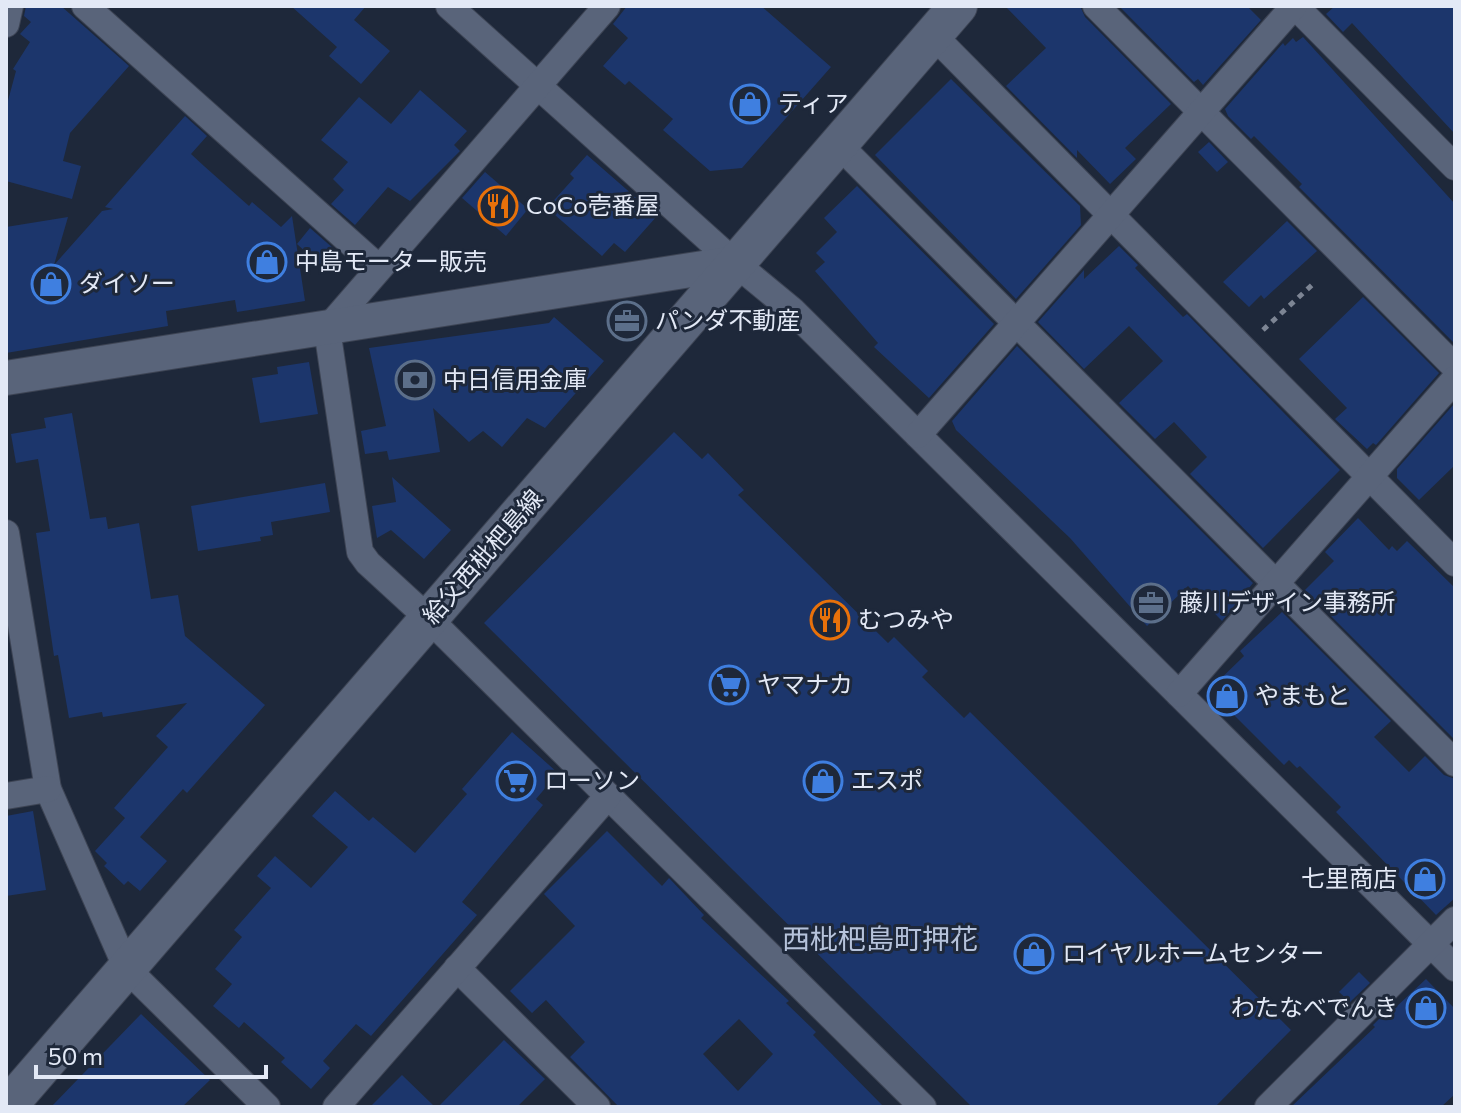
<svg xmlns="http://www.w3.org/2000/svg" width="1461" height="1113" viewBox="0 0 1461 1113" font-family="Commissioner,'Noto Sans JP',sans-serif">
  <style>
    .building { fill: #1c366c; fill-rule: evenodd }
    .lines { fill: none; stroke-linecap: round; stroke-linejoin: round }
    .minor-casing { stroke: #3d4454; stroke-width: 28 }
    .tertiary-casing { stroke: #3d4454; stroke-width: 36 }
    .secondary-casing { stroke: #3d4454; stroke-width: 40 }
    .path { stroke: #7d8594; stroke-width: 5; stroke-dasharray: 6 6; stroke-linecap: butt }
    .minor { stroke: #59647a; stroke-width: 26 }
    .tertiary { stroke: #59647a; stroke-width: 34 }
    .secondary { stroke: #59647a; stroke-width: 38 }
    .labels { text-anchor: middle; stroke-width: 6; stroke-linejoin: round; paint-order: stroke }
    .poi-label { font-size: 24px; fill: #e3e9f6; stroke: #1e283a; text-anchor: start }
    .street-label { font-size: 24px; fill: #e3e9f6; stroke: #1e283a }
    .quarter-label { font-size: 28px; fill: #b6c3db; stroke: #1e283a }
  </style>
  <rect width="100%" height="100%" fill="#1e283a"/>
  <g class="building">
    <polygon points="26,6 61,6 129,66 70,133 63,161 81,166 72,199 6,181 6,108 16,71 13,69 30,42 20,34 31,22 24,16"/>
    <polygon points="291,6 366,6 354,20 390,51 361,84 329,56 337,47"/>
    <polygon points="627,6 761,6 831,67 742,168 710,171 663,130 673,119 629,81 625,85 603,66 628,38 613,24"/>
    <polygon points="1005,6 1080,6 1085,17 1171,104 1125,148 1136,159 1110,184 1077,150 1077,158 1006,86 1046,48"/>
    <polygon points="1119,6 1247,6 1261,20 1203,85 1198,79 1194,82"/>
    <polygon points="1335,6 1455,6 1455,134 1352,23 1343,32 1326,14"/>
    <polygon points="1303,37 1455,204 1455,344 1299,187 1302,184 1254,136 1251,139 1228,116 1225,109 1283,43 1285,46 1293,38 1296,42"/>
    <polygon points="951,79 1080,206 1081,225 1016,299 875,155"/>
    <polygon points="420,90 467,131 454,145 460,151 410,201 388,187 355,225 331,204 344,190 333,179 348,162 321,140 359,97 391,124"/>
    <polygon points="185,116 207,136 191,154 204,166 249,206 252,202 281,227 292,216 305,301 237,312 235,300 166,311 168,326 6,353 6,227 68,217 54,265 102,211 113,209 105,207"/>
    <polygon points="1209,142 1228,162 1217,172 1198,152"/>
    <polygon points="587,155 657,216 625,252 614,243 602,256 547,208 574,178 570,174"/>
    <polygon points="485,172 528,209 506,236 462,198"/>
    <polygon points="857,186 994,324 929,398 874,347 878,343 815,271 825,262 816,253 837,232 824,218"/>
    <polygon points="1287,221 1317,251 1264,299 1261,295 1249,307 1223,282"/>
    <polygon points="310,228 334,249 320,265 297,244"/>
    <polygon points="1119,246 1138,265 1135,268 1183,317 1187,314 1340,470 1263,548 1190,474 1207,457 1174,422 1155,439 1119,403 1163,361 1129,326 1084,369 1038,322 1084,270 1084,279"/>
    <polygon points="1363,297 1439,373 1376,445 1373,443 1367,449 1335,419 1347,408 1299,359"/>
    <polygon points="554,317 604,361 545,428 527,418 502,447 483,431 469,442 433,408 440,452 389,460 387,451 365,454 361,431 386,426 369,348 549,323"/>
    <polygon points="1017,346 1253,583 1222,621 1188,586 1147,626 1070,538 956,430 952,421"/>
    <polygon points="309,362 318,414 260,423 252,378 278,374 277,367"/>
    <polygon points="1455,403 1455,465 1419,500 1397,478 1397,469"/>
    <polygon points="72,413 90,519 106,517 108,529 139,523 151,599 178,595 185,636 265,705 187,793 183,789 140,837 167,861 140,891 128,881 124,885 104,866 107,863 95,851 125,818 114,808 168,747 156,736 187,703 103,717 102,712 69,718 58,655 54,656 36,533 50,531 38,459 16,463 11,434 46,428 44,418"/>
    <polygon points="674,432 702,459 708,453 744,490 738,495 888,643 894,637 928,671 922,677 964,718 970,712 1291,1030 1215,1107 972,1107 484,623"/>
    <polygon points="392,477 451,530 424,559 391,530 377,538 372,506 396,502"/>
    <polygon points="325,483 330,512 271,522 273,535 260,537 261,541 198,551 191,506"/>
    <polygon points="1358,518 1389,550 1392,546 1397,551 1407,541 1455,588 1455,740 1305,590 1334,561 1325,552"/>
    <polygon points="1282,612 1391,721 1374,737 1409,772 1425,756 1444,775 1455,779 1455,898 1436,915 1336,812 1341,807 1300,766 1297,768 1289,760 1284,765 1209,690 1244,656 1240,651"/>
    <polygon points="512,732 558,773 536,799 543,805 462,902 477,915 371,1036 356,1024 323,1061 330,1068 311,1089 281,1062 285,1058 244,1022 239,1028 213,1006 232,984 215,969 242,937 234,930 271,888 257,876 275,856 311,888 348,847 312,816 335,791 369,821 373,817 415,853 467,794 462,789"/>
    <polygon points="33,811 46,890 6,896 6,816"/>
    <path d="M 607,831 L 662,886 L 669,878 L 704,915 L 701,918 L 789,1001 L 786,1003 L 816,1032 L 813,1035 L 884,1107 L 619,1107 L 570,1057 L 585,1042 L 546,1000 L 532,1013 L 510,991 L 575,926 L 544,894 ZM 739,1019 L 773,1054 L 738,1091 L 703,1054 Z"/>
    <polygon points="1359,972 1370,983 1350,1002 1339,992"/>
    <polygon points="1426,979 1455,1009 1455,1094 1441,1107 1291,1107 1375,1027 1373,1025 1393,1005 1395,1008"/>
    <polygon points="141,1014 210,1080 182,1107 51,1107"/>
    <polygon points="504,1040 545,1079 517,1107 438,1107"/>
    <polygon points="402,1075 435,1107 370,1107"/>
  </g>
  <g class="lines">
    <g class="minor-casing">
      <g id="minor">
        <polyline points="85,6 379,268"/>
        <polyline points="449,6 735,263 792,310 1455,968"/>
        <polyline points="607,6 327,329 360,552 368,563 429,619 923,1107"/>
        <polyline points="1096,6 1455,367"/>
        <polyline points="1295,6 1455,167"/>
        <polyline points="6,24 10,6"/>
        <polyline points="933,35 1455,563"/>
        <polyline points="838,144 1455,763"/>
        <polyline points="918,435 1294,6"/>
        <polyline points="6,533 48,789 127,969 267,1107"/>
        <polyline points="1179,694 1455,379"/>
        <polyline points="6,796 48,789"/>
        <polyline points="457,968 597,1107"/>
        <polyline points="336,1107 608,796"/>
        <polyline points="1268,1107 1455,920"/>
      </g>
    </g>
    <g class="tertiary-casing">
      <polyline id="tertiary" points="6,378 735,263"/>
    </g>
    <g class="secondary-casing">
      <polyline id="secondary" points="7,1107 958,6"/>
    </g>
    <polyline class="path" points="1263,330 1312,285"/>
    <use href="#minor" class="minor"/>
    <use href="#tertiary" class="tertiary"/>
    <use href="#secondary" class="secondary"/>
  </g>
  <defs>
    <g id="shop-ring" transform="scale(2)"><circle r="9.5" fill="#1e283a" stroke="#3f7fe0" stroke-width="1.5"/><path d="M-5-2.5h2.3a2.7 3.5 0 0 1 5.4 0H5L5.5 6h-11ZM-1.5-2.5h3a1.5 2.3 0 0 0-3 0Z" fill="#3f7fe0"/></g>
    <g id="restaurant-ring" transform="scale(2)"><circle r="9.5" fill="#1e283a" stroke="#e8710a" stroke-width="1.5"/><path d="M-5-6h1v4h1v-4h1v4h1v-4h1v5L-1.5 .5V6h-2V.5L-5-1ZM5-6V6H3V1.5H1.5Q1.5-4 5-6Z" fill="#e8710a"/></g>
    <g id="office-ring" transform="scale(2)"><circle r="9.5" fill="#1e283a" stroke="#5c6f8a" stroke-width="1.5"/><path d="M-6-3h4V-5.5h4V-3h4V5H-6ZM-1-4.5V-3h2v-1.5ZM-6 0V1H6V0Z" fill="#5c6f8a"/></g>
    <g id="bank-ring" transform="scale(2)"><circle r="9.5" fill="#1e283a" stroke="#5c6f8a" stroke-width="1.5"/><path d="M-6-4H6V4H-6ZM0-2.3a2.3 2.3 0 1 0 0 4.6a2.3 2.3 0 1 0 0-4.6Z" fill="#5c6f8a"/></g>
    <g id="supermarket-ring" transform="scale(2)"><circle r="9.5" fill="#1e283a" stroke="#3f7fe0" stroke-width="1.5"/><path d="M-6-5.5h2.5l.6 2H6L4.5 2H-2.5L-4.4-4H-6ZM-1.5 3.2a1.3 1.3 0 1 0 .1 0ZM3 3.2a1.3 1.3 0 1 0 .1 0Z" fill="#3f7fe0"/></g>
  </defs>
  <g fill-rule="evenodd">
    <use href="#shop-ring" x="750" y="104"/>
    <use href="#restaurant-ring" x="498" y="206"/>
    <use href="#shop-ring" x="267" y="262"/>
    <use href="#shop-ring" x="51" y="284"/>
    <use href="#office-ring" x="627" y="321"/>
    <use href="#bank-ring" x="415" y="380"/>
    <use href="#office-ring" x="1151" y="603"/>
    <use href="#restaurant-ring" x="830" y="620"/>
    <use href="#supermarket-ring" x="729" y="685"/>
    <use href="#shop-ring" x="1227" y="696"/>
    <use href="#supermarket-ring" x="516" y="781"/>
    <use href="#shop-ring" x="823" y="781"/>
    <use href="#shop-ring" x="1425" y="879"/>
    <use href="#shop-ring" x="1034" y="954"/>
    <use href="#shop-ring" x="1426" y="1008"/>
  </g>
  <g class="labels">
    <g class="poi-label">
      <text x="778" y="112">ティア</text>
      <text x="526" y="214">CoCo壱番屋</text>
      <text x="295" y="270">中島モーター販売</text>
      <text x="79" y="292">ダイソー</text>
      <text x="655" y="329">パンダ不動産</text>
      <text x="443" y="388">中日信用金庫</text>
      <text x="1179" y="611">藤川デザイン事務所</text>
      <text x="858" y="628">むつみや</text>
      <text x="757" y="693">ヤマナカ</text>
      <text x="1255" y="704">やまもと</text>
      <text x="544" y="789">ローソン</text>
      <text x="851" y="789">エスポ</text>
      <text x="1397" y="887" text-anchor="end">七里商店</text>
      <text x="1062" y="962">ロイヤルホームセンター</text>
      <text x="1398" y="1016" text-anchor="end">わたなべでんき</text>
    </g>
    <g class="street-label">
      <text transform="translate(483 557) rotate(-49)" y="8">給父西枇杷島線</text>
    </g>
    <g class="quarter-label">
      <text x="880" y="949">西枇杷島町押花</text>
    </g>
  </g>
  <rect width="1461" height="1113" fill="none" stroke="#e3e9f6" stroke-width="16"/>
  <path d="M36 1065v12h230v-12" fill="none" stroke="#e3e9f6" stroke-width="4"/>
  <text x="48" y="1065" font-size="24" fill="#e3e9f6" stroke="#1e283a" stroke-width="6" paint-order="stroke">50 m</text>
</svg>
